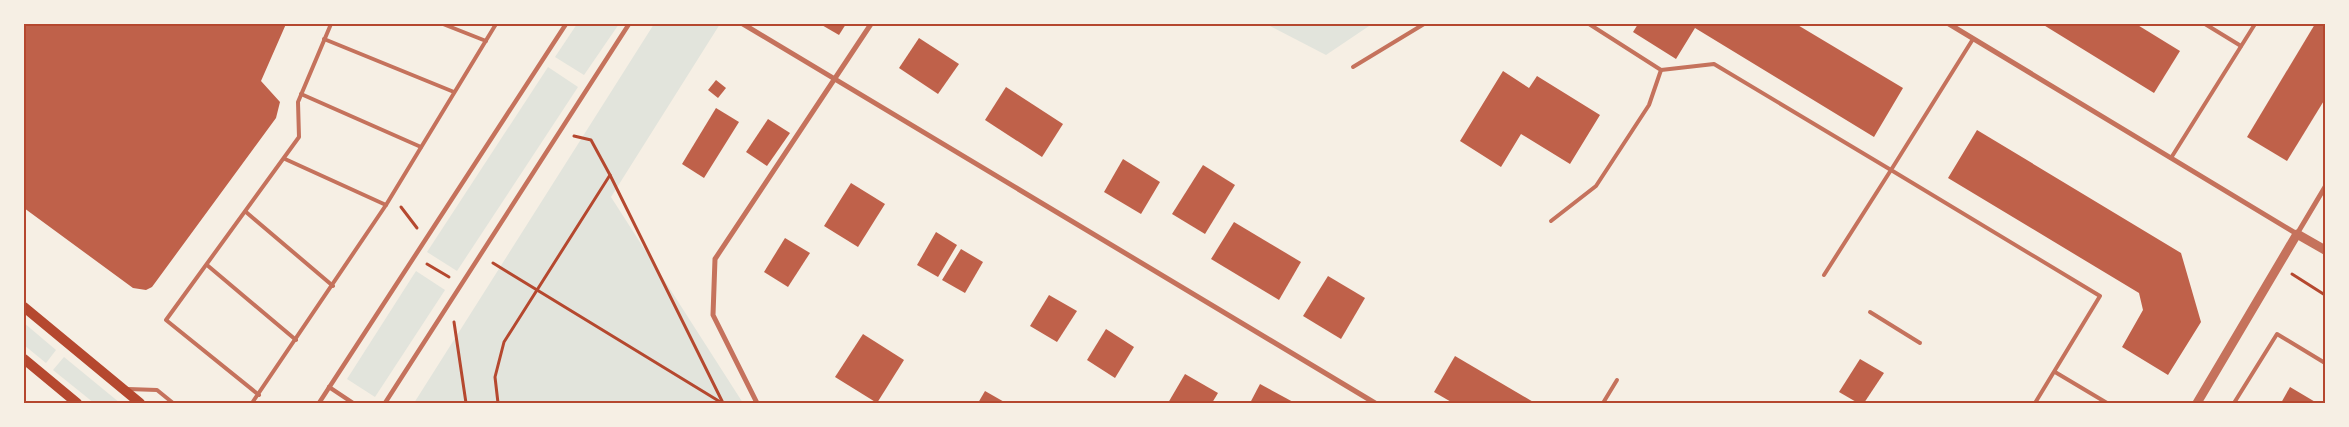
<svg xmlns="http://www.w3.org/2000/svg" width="2349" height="427" viewBox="0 0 2349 427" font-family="'Sofia Sans Condensed',sans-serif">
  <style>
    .green { fill: #e2e4dc }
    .building { fill: #bf614a }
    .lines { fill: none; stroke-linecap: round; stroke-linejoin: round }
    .path { stroke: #b5482f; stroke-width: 3 }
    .service { stroke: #c5725c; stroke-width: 4 }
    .pedestrian { stroke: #c5725c; stroke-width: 4.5 }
    .minor { stroke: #c5725c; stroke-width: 5 }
    .tertiary { stroke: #c5725c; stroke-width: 9 }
    .secondary { stroke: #b5482f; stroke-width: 10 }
    .neatline { fill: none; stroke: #b5482f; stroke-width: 2 }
  </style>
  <rect width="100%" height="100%" fill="#f6efe4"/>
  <g class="green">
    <polygon points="577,24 619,24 584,75 555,57"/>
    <polygon points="654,24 720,24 611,197 743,403 414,403"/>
    <polygon points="1266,24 1372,24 1326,55"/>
    <polygon points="548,67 578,87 457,271 427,252"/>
    <polygon points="416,271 445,290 375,397 347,379"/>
    <polygon points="24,323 56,350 46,363 24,345"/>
    <polygon points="64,357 120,403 94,403 53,370"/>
  </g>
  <g class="building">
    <polygon points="24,24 286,24 261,81 280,102 276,118 152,287 146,290 133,288 24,208"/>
    <polygon points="820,24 846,24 839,35"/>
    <polygon points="1638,24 1796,24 1903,88 1874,137 1695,28 1676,59 1633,32"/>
    <polygon points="2042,24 2136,24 2180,51 2154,93"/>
    <polygon points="2315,24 2325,24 2325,99 2287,161 2247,137"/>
    <polygon points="919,38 959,64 938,94 899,68"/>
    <polygon points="1503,71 1529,88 1537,76 1600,115 1570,164 1521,134 1501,167 1460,141"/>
    <polygon points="716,80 726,88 718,98 708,90"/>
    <polygon points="1006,87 1063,124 1042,157 985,120"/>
    <polygon points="716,108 739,122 704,178 682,164"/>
    <polygon points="768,119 790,133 767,166 746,152"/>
    <polygon points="1977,130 2181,253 2201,322 2168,375 2122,347 2143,310 2139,293 1948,178"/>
    <polygon points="1123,159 1160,182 1141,214 1104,192"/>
    <polygon points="1203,165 1235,185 1205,234 1172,214"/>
    <polygon points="851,183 885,204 858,247 824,226"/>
    <polygon points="1234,222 1301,262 1279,300 1211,259"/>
    <polygon points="936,232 957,245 938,277 917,265"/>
    <polygon points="785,238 810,253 788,287 764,272"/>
    <polygon points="961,249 983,262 965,293 942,280"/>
    <polygon points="1328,276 1365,298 1341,339 1303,316"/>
    <polygon points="1049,295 1077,311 1057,342 1030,326"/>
    <polygon points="1106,329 1134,347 1115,378 1087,360"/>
    <polygon points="863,334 904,360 877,403 835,377"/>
    <polygon points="1455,356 1535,403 1453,403 1434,392"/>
    <polygon points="1860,359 1884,373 1864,403 1858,403 1839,392"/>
    <polygon points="1185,374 1218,393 1212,403 1168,403"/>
    <polygon points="1260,384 1295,403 1250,403"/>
    <polygon points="2290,387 2317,403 2281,403"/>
    <polygon points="985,391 1006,403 978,403"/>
  </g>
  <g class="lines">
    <g class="path">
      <polyline points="610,175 723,403"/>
      <polyline points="401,207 417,228"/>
      <polyline points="493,263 722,403"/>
      <polyline points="427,264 449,277"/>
      <polyline points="2292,274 2325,295"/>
      <polyline points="454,322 466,403"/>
      <polyline points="498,403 495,377 504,342 610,175 591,140 574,136"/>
    </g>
    <g class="service">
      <polyline points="443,24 486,41"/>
      <polyline points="2205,24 2241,46"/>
      <polyline points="324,39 454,92"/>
      <polyline points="1973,39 1891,170 2100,296 2035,403"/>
      <polyline points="1353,67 1424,24"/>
      <polyline points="1661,70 1714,64 1891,170 1824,275"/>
      <polyline points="301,94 421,147"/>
      <polyline points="2171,158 2255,24"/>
      <polyline points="285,159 386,205"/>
      <polyline points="246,212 333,286"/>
      <polyline points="1551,221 1596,186 1649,105 1661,70 1589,24"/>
      <polyline points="207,265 296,340"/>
      <polyline points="1870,312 1920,343"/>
      <polyline points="2055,372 2107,403"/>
      <polyline points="128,389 157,390 173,403"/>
      <polyline points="259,395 166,320 299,137 298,102 331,24"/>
      <polyline points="252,403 386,205 496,24"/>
      <polyline points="1603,403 1617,380"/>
      <polyline points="2234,403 2277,334 2325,363"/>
    </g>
    <g class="pedestrian">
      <polyline points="329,387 353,403"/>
      <polyline points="319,403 566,24"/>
      <polyline points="385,403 629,24"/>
    </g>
    <g class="minor">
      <polyline points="743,24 1375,403"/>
      <polyline points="1949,24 2297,234 2325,187"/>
      <polyline points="757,403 713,315 715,259 871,24"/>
    </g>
    <polyline class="tertiary" points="2197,403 2297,234 2325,250"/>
    <g class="secondary">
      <polyline points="24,307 140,403"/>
      <polyline points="24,359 77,403"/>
    </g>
  </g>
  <rect width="2349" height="427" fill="none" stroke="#f6efe4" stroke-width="50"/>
  <rect x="25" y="25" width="2299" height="377" class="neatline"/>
</svg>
